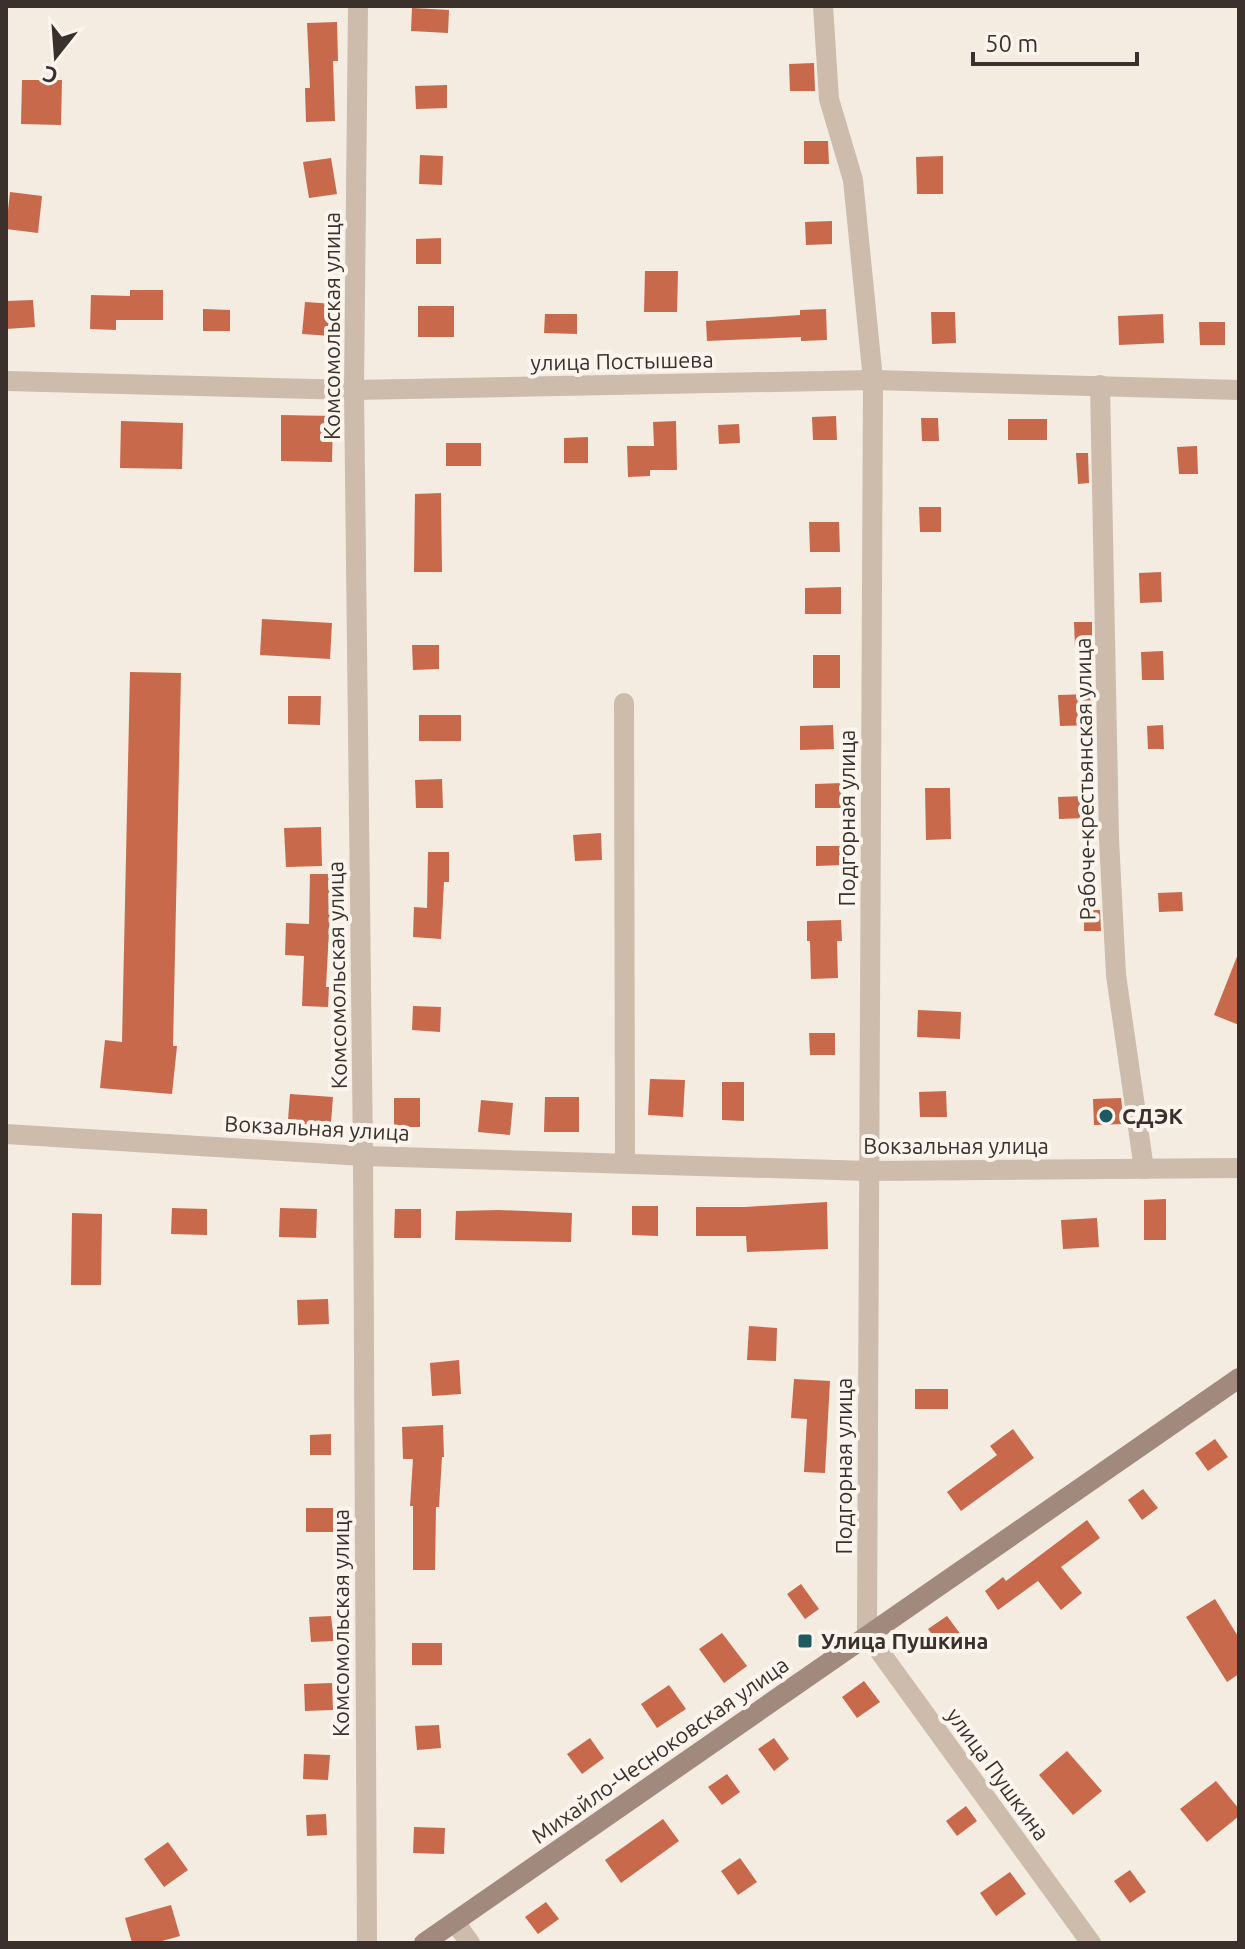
<svg xmlns="http://www.w3.org/2000/svg" width="1245" height="1949" viewBox="0 0 1245 1949" font-family="Ubuntu,sans-serif">
  <style>
    .building { fill: #c8694b }
    .lines { fill: none; stroke-linecap: round; stroke-linejoin: round }
    .street { stroke: #cdbbac; stroke-width: 20 }
    .secondary { stroke: #a18a7d; stroke-width: 20 }
    .poi-dot { fill: #1f5a5e; stroke: #fbf5ee; stroke-width: 3 }
    .labels { text-anchor: middle; stroke-width: 8; stroke-linejoin: round; paint-order: stroke }
    .street-label { font-size: 22px; fill: #3b302b; stroke: #fbf5ee }
    .poi-label { font-size: 22px; font-weight: bold; fill: #3b302b; stroke: #fbf5ee; text-anchor: start }
  </style>
  <rect width="100%" height="100%" fill="#f4ebe1"/>
  <g class="building">
    <polygon points="412,8 449,10 448,33 411,31"/>
    <polygon points="337,22 338,61 333,61 335,121 306,122 305,88 310,88 307,23"/>
    <polygon points="814,63 815,91 790,91 789,64"/>
    <polygon points="22,80 62,80 61,125 21,124"/>
    <polygon points="447,85 447,108 416,109 415,86"/>
    <polygon points="804,141 828,141 829,164 804,164"/>
    <polygon points="420,155 443,156 442,185 419,184"/>
    <polygon points="943,156 943,194 917,194 916,157"/>
    <polygon points="331,158 337,194 309,198 303,162"/>
    <polygon points="10,192 42,196 38,233 6,229"/>
    <polygon points="832,221 832,244 806,245 805,222"/>
    <polygon points="441,238 441,264 416,264 416,239"/>
    <polygon points="645,271 678,271 677,312 644,312"/>
    <polygon points="130,290 163,290 163,320 116,320 116,330 90,329 91,295 130,296"/>
    <polygon points="33,300 35,327 6,329 6,301"/>
    <polygon points="305,302 335,304 332,336 302,334"/>
    <rect x="418" y="306" width="36" height="31"/>
    <polygon points="203,309 230,310 230,331 203,331"/>
    <polygon points="826,309 827,340 801,341 801,337 707,341 706,321 800,315 800,310"/>
    <polygon points="931,312 955,312 956,343 932,344"/>
    <polygon points="545,314 577,314 577,334 544,333"/>
    <polygon points="1163,314 1164,343 1119,345 1118,316"/>
    <polygon points="1199,322 1225,322 1225,345 1200,345"/>
    <polygon points="281,415 333,416 332,462 281,461"/>
    <polygon points="836,416 837,440 813,440 812,417"/>
    <polygon points="921,418 938,418 939,441 922,441"/>
    <rect x="1008" y="419" width="39" height="21"/>
    <polygon points="121,421 183,423 182,469 120,468"/>
    <polygon points="676,421 677,470 650,470 650,476 628,477 627,446 654,446 653,422"/>
    <polygon points="739,424 740,443 719,444 718,425"/>
    <polygon points="588,437 588,463 564,463 564,438"/>
    <rect x="446" y="443" width="35" height="23"/>
    <polygon points="1197,446 1198,474 1179,474 1177,447"/>
    <polygon points="1076,453 1088,453 1089,483 1078,484"/>
    <polygon points="441,493 442,572 414,572 415,494"/>
    <polygon points="919,507 941,507 941,532 920,532"/>
    <polygon points="809,522 839,522 840,552 810,552"/>
    <polygon points="1161,572 1162,602 1140,603 1139,573"/>
    <polygon points="841,587 841,614 805,614 805,588"/>
    <polygon points="262,619 332,623 330,659 260,655"/>
    <polygon points="1074,622 1092,622 1092,645 1075,646"/>
    <polygon points="412,645 439,645 439,669 413,670"/>
    <polygon points="1163,651 1164,680 1142,680 1141,652"/>
    <rect x="813" y="655" width="27" height="33"/>
    <polygon points="130,672 181,673 173,1046 177,1046 172,1094 100,1088 105,1040 122,1042"/>
    <polygon points="1093,694 1094,725 1060,726 1058,695"/>
    <polygon points="288,696 321,696 320,725 288,724"/>
    <rect x="419" y="715" width="42" height="26"/>
    <polygon points="833,725 834,749 800,750 800,726"/>
    <polygon points="1163,725 1164,749 1148,749 1147,726"/>
    <polygon points="442,779 443,808 416,808 415,780"/>
    <polygon points="843,783 843,808 815,808 815,784"/>
    <polygon points="925,788 950,788 951,839 926,840"/>
    <polygon points="1085,796 1086,818 1059,819 1058,797"/>
    <polygon points="321,827 322,866 286,867 284,828"/>
    <polygon points="601,833 602,860 575,861 573,835"/>
    <polygon points="816,846 841,846 842,865 816,866"/>
    <polygon points="428,852 449,852 449,882 444,882 441,939 413,937 414,907 427,908"/>
    <polygon points="310,874 332,874 326,987 329,987 328,1007 302,1006 304,956 285,955 286,923 309,924"/>
    <polygon points="1182,892 1183,911 1159,912 1158,893"/>
    <polygon points="1084,910 1100,910 1101,931 1084,931"/>
    <polygon points="841,920 842,941 837,941 838,978 811,979 810,941 807,941 807,921"/>
    <polygon points="1238,954 1239,954 1239,1025 1214,1015"/>
    <polygon points="413,1006 441,1007 440,1032 412,1030"/>
    <polygon points="918,1010 961,1012 960,1039 917,1037"/>
    <polygon points="809,1033 835,1033 835,1055 810,1055"/>
    <polygon points="650,1079 685,1080 683,1117 648,1115"/>
    <polygon points="722,1082 744,1082 744,1121 722,1120"/>
    <polygon points="946,1091 947,1117 920,1117 919,1092"/>
    <polygon points="290,1094 333,1097 330,1135 287,1133"/>
    <polygon points="545,1097 579,1097 579,1132 544,1132"/>
    <rect x="394" y="1098" width="26" height="29"/>
    <polygon points="1121,1098 1124,1124 1094,1125 1093,1099"/>
    <polygon points="481,1100 513,1103 510,1135 478,1132"/>
    <polygon points="1166,1199 1166,1240 1144,1240 1144,1200"/>
    <polygon points="827,1202 828,1249 747,1252 746,1236 696,1236 696,1207 745,1207"/>
    <polygon points="632,1206 658,1206 658,1236 632,1235"/>
    <polygon points="172,1208 207,1209 207,1235 171,1234"/>
    <polygon points="280,1208 317,1209 316,1238 279,1237"/>
    <polygon points="395,1209 421,1209 421,1238 394,1238"/>
    <polygon points="499,1210 572,1213 571,1242 455,1240 456,1211"/>
    <polygon points="72,1213 102,1214 101,1285 71,1285"/>
    <polygon points="1097,1218 1099,1247 1063,1249 1061,1220"/>
    <polygon points="328,1299 329,1324 298,1325 297,1300"/>
    <polygon points="749,1326 777,1328 776,1361 747,1360"/>
    <polygon points="459,1360 461,1394 432,1396 430,1363"/>
    <polygon points="794,1379 830,1381 825,1473 804,1472 807,1419 791,1418"/>
    <rect x="915" y="1389" width="33" height="20"/>
    <polygon points="443,1425 444,1457 442,1457 439,1507 436,1507 435,1570 413,1570 413,1506 410,1506 413,1459 403,1459 402,1427"/>
    <polygon points="1013,1429 1034,1458 961,1511 947,1492 997,1455 990,1446"/>
    <polygon points="331,1434 331,1455 310,1455 310,1435"/>
    <polygon points="1215,1439 1228,1457 1208,1471 1195,1453"/>
    <polygon points="1143,1489 1158,1508 1142,1520 1128,1500"/>
    <rect x="306" y="1508" width="27" height="24"/>
    <polygon points="1087,1520 1100,1538 1061,1567 1082,1593 1061,1610 1038,1581 998,1610 985,1591 1003,1577 1006,1581"/>
    <polygon points="801,1584 819,1609 805,1619 787,1594"/>
    <polygon points="1215,1599 1239,1638 1239,1674 1227,1682 1186,1617"/>
    <polygon points="331,1616 334,1641 311,1642 309,1617"/>
    <polygon points="947,1616 964,1639 946,1653 928,1629"/>
    <polygon points="722,1633 747,1666 724,1683 699,1649"/>
    <rect x="412" y="1643" width="30" height="22"/>
    <polygon points="864,1681 880,1702 857,1718 842,1697"/>
    <polygon points="332,1683 333,1710 305,1711 304,1684"/>
    <polygon points="669,1685 686,1709 657,1728 641,1704"/>
    <polygon points="439,1725 441,1748 417,1750 415,1726"/>
    <polygon points="590,1738 604,1758 582,1774 567,1754"/>
    <polygon points="774,1738 789,1759 774,1771 758,1749"/>
    <polygon points="1067,1751 1102,1791 1073,1815 1039,1775"/>
    <polygon points="304,1754 330,1755 328,1780 303,1779"/>
    <polygon points="727,1774 740,1792 722,1805 708,1787"/>
    <polygon points="1216,1781 1239,1809 1239,1816 1207,1842 1180,1809"/>
    <polygon points="966,1806 977,1821 957,1836 946,1821"/>
    <polygon points="326,1814 327,1835 307,1836 306,1815"/>
    <polygon points="663,1819 679,1841 621,1883 605,1860"/>
    <polygon points="414,1827 445,1828 444,1854 413,1853"/>
    <polygon points="168,1842 188,1870 164,1887 144,1859"/>
    <polygon points="740,1858 757,1882 738,1895 721,1871"/>
    <polygon points="1130,1870 1146,1892 1130,1903 1114,1881"/>
    <polygon points="1010,1872 1026,1894 996,1916 980,1893"/>
    <polygon points="546,1902 559,1919 538,1934 525,1917"/>
    <polygon points="171,1905 180,1936 155,1943 132,1943 125,1918"/>
  </g>
  <g class="lines">
    <g class="street">
      <polyline points="358,6 354,390 363,1156 367,1943"/>
      <polyline points="823,6 829,99 853,180 873,380 867,1634 1091,1943"/>
      <polyline points="6,381 354,390 873,380 1239,390"/>
      <polyline points="1100,385 1109,839 1116,975 1144,1169"/>
      <polyline points="624,703 625,1162"/>
      <polyline points="6,1134 363,1156 869,1171 1239,1168"/>
      <polyline points="455,1922 470,1943"/>
    </g>
    <polyline class="secondary" points="424,1943 1239,1378"/>
  </g>
  <g class="poi-dot">
    <circle cx="1106" cy="1116" r="8"/>
    <rect x="797" y="1633" width="16" height="16" rx="4"/>
  </g>
  <g class="labels">
    <g class="street-label">
      <text transform="translate(332 326) rotate(-90)" y="8">Комсомольская улица</text>
      <text transform="translate(622 361) rotate(-1)" y="8">улица Постышева</text>
      <text transform="translate(1085 779) rotate(-91)" y="8">Рабоче-крестьянская улица</text>
      <text transform="translate(847 818) rotate(-90)" y="8">Подгорная улица</text>
      <text transform="translate(337 975) rotate(-91)" y="8">Комсомольская улица</text>
      <text transform="translate(317 1128) rotate(3)" y="8">Вокзальная улица</text>
      <text x="956" y="1154">Вокзальная улица</text>
      <text transform="translate(844 1466) rotate(-90)" y="8">Подгорная улица</text>
      <text transform="translate(341 1623) rotate(-90)" y="8">Комсомольская улица</text>
      <text transform="translate(660 1750) rotate(-35)" y="8">Михайло-Чесноковская улица</text>
      <text transform="translate(998 1774) rotate(54)" y="8">улица Пушкина</text>
    </g>
    <g class="poi-label">
      <text x="1122" y="1124">СДЭК</text>
      <text x="821" y="1649">Улица Пушкина</text>
    </g>
  </g>
  <rect width="1245" height="1949" fill="none" stroke="#3b302b" stroke-width="16"/>
  <g transform="translate(56 56) rotate(197)" stroke="#fbf5ee" stroke-width="6" paint-order="stroke">
  <path d="M0-6L14 30L0 20L-14 30Z" fill="#3b302b"/>
  <text y="-12" font-size="22" font-weight="bold" text-anchor="middle" fill="#3b302b">С</text>
  </g>
  <path d="M973 52v12h164v-12" fill="none" stroke="#3b302b" stroke-width="4"/>
  <text x="985" y="52" font-size="24" fill="#3b302b" stroke="#fbf5ee" stroke-width="6" paint-order="stroke">50 m</text>
</svg>
